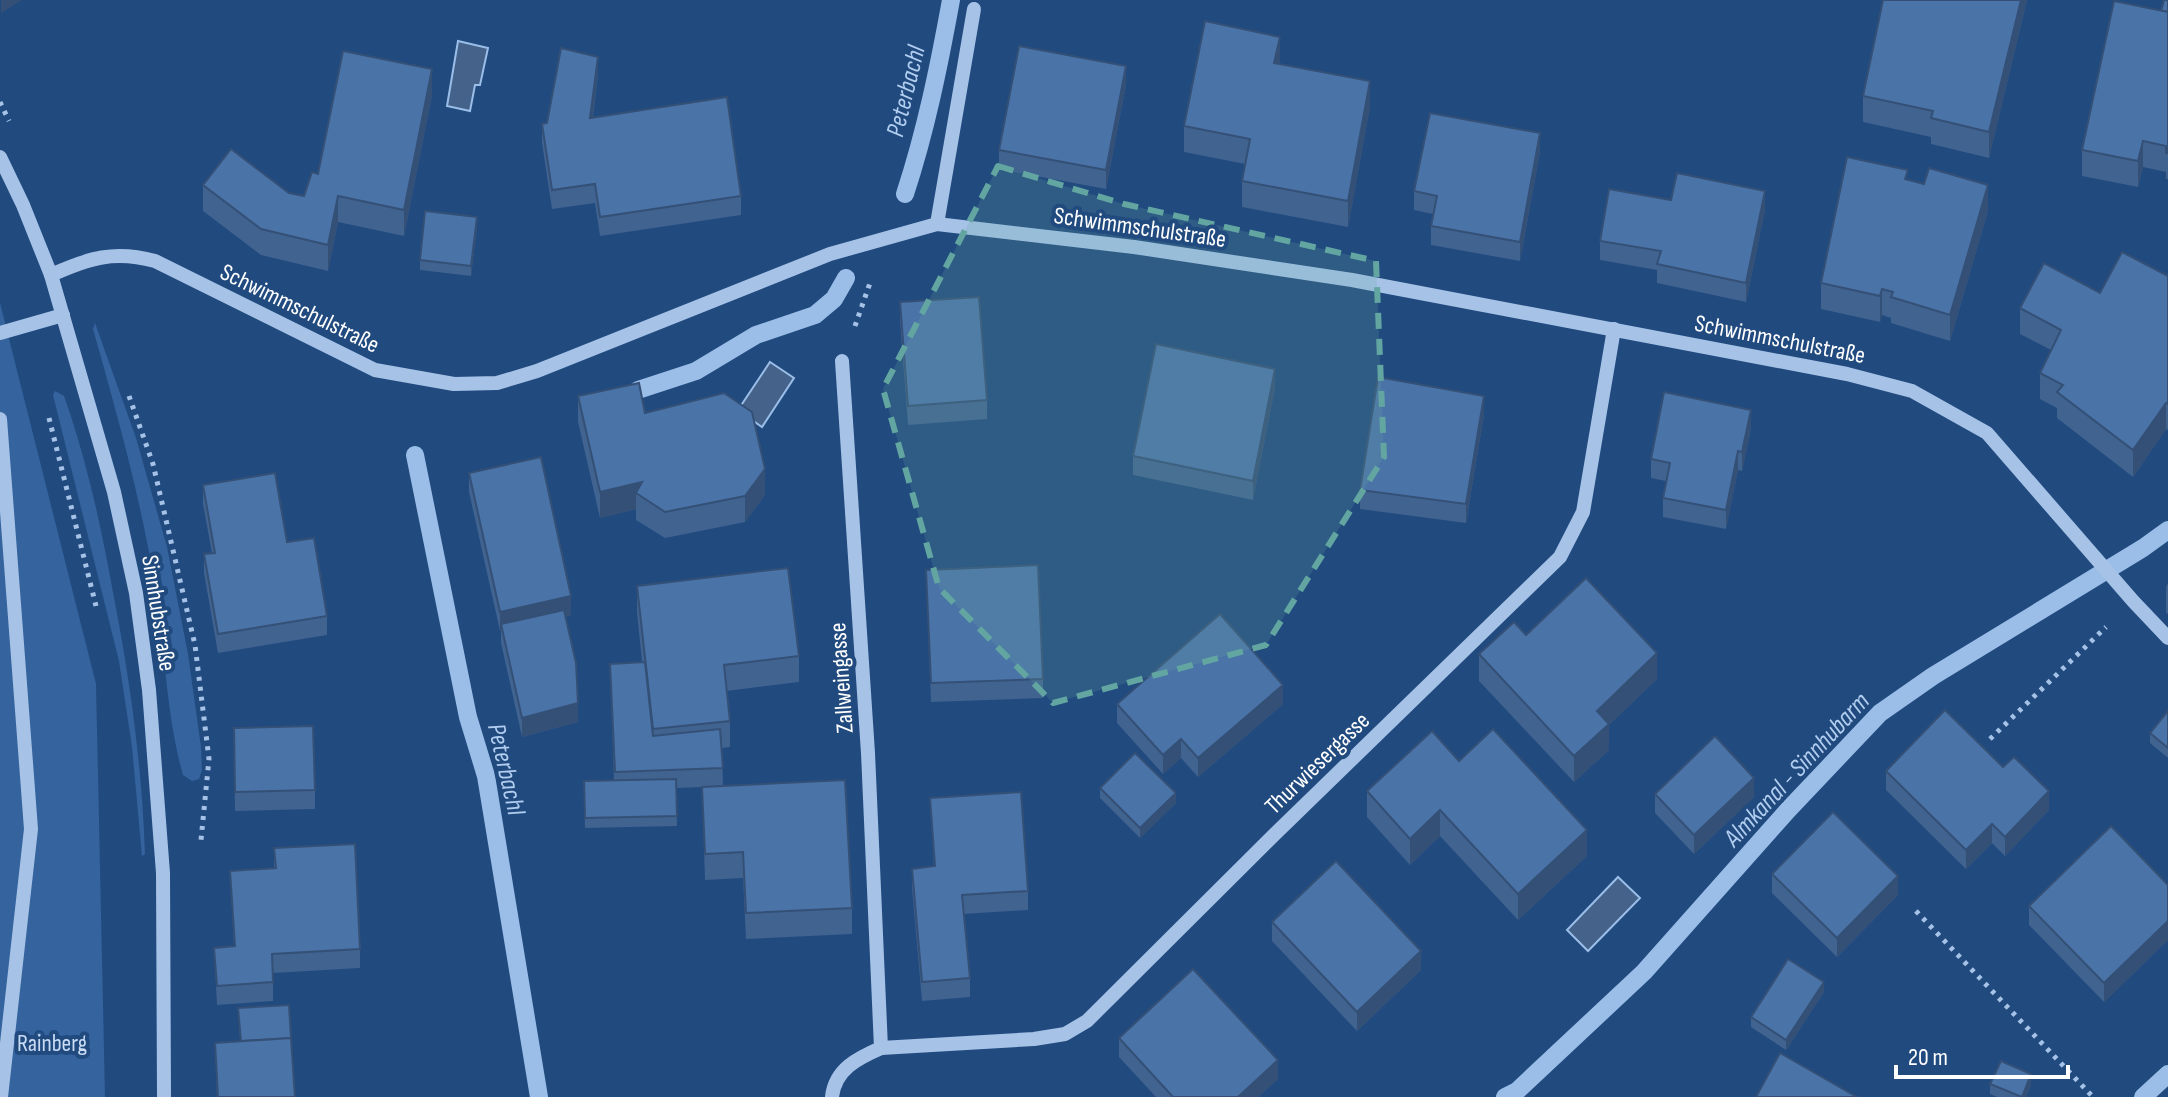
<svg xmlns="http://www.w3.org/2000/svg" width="2168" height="1097" viewBox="0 0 2168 1097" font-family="'Sofia Sans Condensed',sans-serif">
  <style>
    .green { fill: #35639d }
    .water { fill: #45638a; stroke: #9abee8; stroke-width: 2 }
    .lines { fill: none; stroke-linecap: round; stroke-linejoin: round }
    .stream { stroke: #9abee8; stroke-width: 18 }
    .path { stroke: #a6c3e7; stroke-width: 5; stroke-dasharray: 4 6; stroke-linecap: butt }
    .minor { stroke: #a6c3e7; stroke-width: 14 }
    .wall { fill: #406390 }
    .shaded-wall { fill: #345076 }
    .building { fill: #4a73a8; stroke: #345076; stroke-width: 2 }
    .marked { fill: #63a6a1; fill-opacity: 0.2; stroke: #63a6a1; stroke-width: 6; stroke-dasharray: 16 10; stroke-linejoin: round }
    .labels { text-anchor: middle; stroke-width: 8; stroke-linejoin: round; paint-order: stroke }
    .street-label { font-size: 24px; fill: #fff; stroke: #214a7f }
    .park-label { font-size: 24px; fill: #caddf5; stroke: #214a7f }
    .water-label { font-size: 26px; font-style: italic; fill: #b1cdef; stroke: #214a7f }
  </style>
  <rect width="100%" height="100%" fill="#214a7f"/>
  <g class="green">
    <polygon points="0,303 96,684 105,1097 0,1097"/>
    <path d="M 95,323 L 136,438 L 167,547 L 188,654 L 201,747 L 202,770 L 199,779 L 192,781 L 183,775 C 166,714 165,649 155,586 C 141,499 117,414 93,329 Z"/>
    <path d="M 55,391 L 64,396 C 87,461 101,526 113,592 C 130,680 142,765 145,854 L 142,856 L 132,747 L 119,661 L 53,395 Z"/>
  </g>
  <g class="water">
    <polygon points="458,41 488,48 480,85 475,85 470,111 447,106"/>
    <polygon points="770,362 794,378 762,427 738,410"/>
    <polygon points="1618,877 1640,898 1588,951 1567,930"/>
  </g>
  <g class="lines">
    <g class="stream">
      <path d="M 905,194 C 926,130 939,66 951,0"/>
      <polyline points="638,390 696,371 756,335 815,315 834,299 846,278"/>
      <polyline points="415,455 468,717 486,776 539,1097"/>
      <polyline points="1505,1097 1517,1091 1644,972 1788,810 1880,713 1933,676 2143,548 2168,530"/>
      <polyline points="2143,1097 2168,1074"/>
    </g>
    <g class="path">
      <polyline points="0,102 9,121"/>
      <polyline points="855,326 870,283"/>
      <polyline points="129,396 153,464 195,645 209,759 201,840"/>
      <polyline points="49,418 96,606"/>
      <polyline points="1990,739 2106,627"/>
      <polyline points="1916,911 2093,1097"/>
    </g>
    <g class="minor">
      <polyline points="0,157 23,205 51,275 114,492 136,593 149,690 163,873 164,1097"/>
      <polyline points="937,224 974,9"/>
      <path d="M 51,275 C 89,258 114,250 155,261 L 375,370 L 454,384 L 497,383 L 537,371 L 830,254 L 937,224 L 1134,247 L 1352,280 L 1847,374 L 1912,391 L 1987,433 L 2133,601 L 2168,638"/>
      <polyline points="0,333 63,315"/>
      <polyline points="0,419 31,829 1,1097"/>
      <polyline points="881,1048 1034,1039 1065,1034 1087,1021 1278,831 1560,557 1583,512 1614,329"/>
      <path d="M 832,1097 C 835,1069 858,1058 881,1048 L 868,753 L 842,361"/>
    </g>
  </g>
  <g class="wall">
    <polygon points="2027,0 1989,158 1931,144 1931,137 1863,122 1863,96"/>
    <polygon points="2168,0 2168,179 2166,179 2166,172 2143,167 2138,187 2082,176 2082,150"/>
    <polygon points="1279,64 1370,107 1348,227 1242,207 1242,181 1245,164 1184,152 1184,126"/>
    <polygon points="598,76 593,117 741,196 741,215 600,236 595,203 552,209 542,143 542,124 547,123"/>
    <polygon points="1126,85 1106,189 999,169 999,150"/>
    <polygon points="432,95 404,236 338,222 328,271 261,255 203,211 203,185 289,193 304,196 318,174"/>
    <polygon points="1540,152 1520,261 1431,245 1431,226 1433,214 1414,210 1414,191"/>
    <polygon points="1908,180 1988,211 1950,341 1891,323 1891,318 1882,315 1880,322 1821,309 1821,283"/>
    <polygon points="1671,200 1765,210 1746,302 1657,283 1657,270 1600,260 1600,241"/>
    <polygon points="477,227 471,276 420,270 420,260"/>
    <polygon points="2168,276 2168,430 2166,429 2133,477 2057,418 2057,408 2040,399 2040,373 2051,350 2020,334 2020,308 2100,293"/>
    <polygon points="900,302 987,400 987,419 908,425 900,321"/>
    <polygon points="1275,388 1253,500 1133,475 1133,456"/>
    <polygon points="578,396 645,413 765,495 745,522 665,538 636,520 636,509 600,518 578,422"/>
    <polygon points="1484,415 1466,523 1360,509 1360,490"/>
    <polygon points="1751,429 1742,471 1738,470 1726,529 1663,517 1663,498 1666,481 1651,478 1651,459"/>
    <polygon points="469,473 571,615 565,617 578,722 522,737 501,643 501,631 500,631 469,492"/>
    <polygon points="203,485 287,542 327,616 327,635 218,653 204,573 204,554 212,553 203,504"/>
    <polygon points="926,570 1043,679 1043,698 931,702"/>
    <polygon points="2168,583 2168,614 2166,613 2166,587"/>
    <polygon points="637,586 799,656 799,682 726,691 730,721 730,747 722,748 723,786 852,908 852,934 746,939 743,878 705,880 702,787 676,788 677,826 585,828 584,781 614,780 610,664 642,662 637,612"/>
    <polygon points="1526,635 1657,679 1609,725 1609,750 1574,782 1479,681 1479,654"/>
    <polygon points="1117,704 1283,704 1198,777 1181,758 1163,774 1117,723"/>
    <polygon points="2168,711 2168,758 2150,743 2150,733"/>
    <polygon points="234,728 315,790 315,809 235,811"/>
    <polygon points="1459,761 1587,856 1518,920 1440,836 1410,865 1367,817 1367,791"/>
    <polygon points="2003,767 2049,810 2005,856 1992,843 1966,869 1886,790 1886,771"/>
    <polygon points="1100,788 1176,803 1140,838 1100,798"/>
    <polygon points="1655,794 1754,797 1694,854 1655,813"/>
    <polygon points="930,798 1028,891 1028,910 963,914 970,978 970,997 922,1001 912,888 912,869 934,867"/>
    <polygon points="274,848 360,949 360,968 273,973 273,1001 217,1005 214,948 234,946 230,871 274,868"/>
    <polygon points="1772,874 1898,895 1837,957 1772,893"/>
    <polygon points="2168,885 2168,940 2104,1002 2029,925 2029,906"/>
    <polygon points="1272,922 1421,970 1357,1031 1272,941"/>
    <polygon points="1824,992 1786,1050 1751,1027 1751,1017"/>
    <polygon points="238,1008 295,1097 217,1097 215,1043 240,1041"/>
    <polygon points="1119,1038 1278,1079 1258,1097 1156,1097 1119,1057"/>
    <polygon points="1990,1084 2031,1085 2026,1097 1997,1097 1990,1094"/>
  </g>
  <g class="shaded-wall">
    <polygon points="1,0 22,0 1,13"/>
    <polygon points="2021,0 2027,0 1989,158 1989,132"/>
    <polygon points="1280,37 1280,63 1274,89 1274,63"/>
    <polygon points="598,57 598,76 590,137 590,118"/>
    <polygon points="1126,66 1126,85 1106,189 1106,170"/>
    <polygon points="432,69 432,95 404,236 404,210"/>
    <polygon points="1370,81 1370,107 1348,227 1348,201"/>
    <polygon points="1540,133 1540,152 1520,261 1520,242"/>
    <polygon points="2143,141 2143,167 2138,187 2138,161"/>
    <polygon points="1988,185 1988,211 1950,341 1950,315"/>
    <polygon points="1765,191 1765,210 1746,302 1746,283"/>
    <polygon points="338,196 338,222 328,271 328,245"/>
    <polygon points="477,217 477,227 471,276 471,266"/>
    <polygon points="1882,289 1882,315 1880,322 1880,296"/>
    <polygon points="1275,369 1275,388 1253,500 1253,481"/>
    <polygon points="1484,396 1484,415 1466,523 1466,504"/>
    <polygon points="2166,403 2166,429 2133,477 2133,450"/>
    <polygon points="1751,410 1751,429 1742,471 1742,452"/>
    <polygon points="1738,451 1738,470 1726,529 1726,510"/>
    <polygon points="765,469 765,495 745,522 745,496"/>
    <polygon points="642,482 636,493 636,509 600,518 600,492"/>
    <polygon points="571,596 571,615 502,631 501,624 501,631 500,631 500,612"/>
    <polygon points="1657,653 1657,679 1609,725 1609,750 1574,782 1574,756 1597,711"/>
    <polygon points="1283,685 1283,704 1198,777 1198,758"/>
    <polygon points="578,703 578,722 522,737 522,718"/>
    <polygon points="1181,739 1181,758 1163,774 1163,755"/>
    <polygon points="1754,778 1754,797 1694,854 1694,835"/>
    <polygon points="2049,791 2049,810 2005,856 2005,837"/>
    <polygon points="1176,793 1176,803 1140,838 1140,828"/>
    <polygon points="1440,810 1440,836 1410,865 1410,839"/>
    <polygon points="1992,824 1992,843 1966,869 1966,850"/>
    <polygon points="1587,830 1587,856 1518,920 1518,894"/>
    <polygon points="1898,876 1898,895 1837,957 1837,938"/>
    <polygon points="2168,921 2168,940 2104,1002 2104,983"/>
    <polygon points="1421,951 1421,970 1357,1031 1357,1012"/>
    <polygon points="1824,982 1824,992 1786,1050 1786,1040"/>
    <polygon points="1278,1060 1278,1079 1258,1097 1238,1097"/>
    <polygon points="2031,1074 2031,1085 2026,1097 2022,1097"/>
  </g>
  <g class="building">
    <polygon points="1883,0 2021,0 1989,132 1931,118 1933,111 1863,96"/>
    <polygon points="2164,0 2168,0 2168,12 2161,11"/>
    <polygon points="2114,1 2168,12 2168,153 2166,153 2166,146 2143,141 2138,161 2082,150"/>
    <polygon points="1205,21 1280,37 1274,63 1370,81 1348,201 1242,181 1250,139 1184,126"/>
    <polygon points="1019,46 1126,66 1106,170 999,150"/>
    <polygon points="561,48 598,57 590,118 727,97 741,196 600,217 595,184 552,190 542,124 547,123"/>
    <polygon points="343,51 432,69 404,210 338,196 328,245 261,229 203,185 231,149 289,193 304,196 312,172 318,174"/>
    <polygon points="1430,113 1540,133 1520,242 1431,226 1437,196 1414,191"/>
    <polygon points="1847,157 1908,170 1905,179 1924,184 1929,168 1988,185 1950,315 1891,297 1893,292 1882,289 1880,296 1821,283"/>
    <polygon points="1677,173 1765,191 1746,283 1657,264 1661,251 1600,241 1609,189 1671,200"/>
    <polygon points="425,211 477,217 471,266 420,260"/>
    <polygon points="2122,252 2168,276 2168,404 2166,403 2133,450 2057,392 2063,385 2040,373 2061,330 2020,308 2044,263 2100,293"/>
    <polygon points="979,297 987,400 908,406 900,302"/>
    <polygon points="1156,344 1275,369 1253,481 1133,456"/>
    <polygon points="1378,377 1484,396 1466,504 1360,490"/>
    <polygon points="639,383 645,413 724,393 752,412 765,469 745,496 665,512 636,493 642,482 600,492 578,396"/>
    <polygon points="1664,392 1751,410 1742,452 1738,451 1726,510 1663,498 1670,463 1651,459"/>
    <polygon points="541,457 571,596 500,612 469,473"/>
    <polygon points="275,473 287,542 314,538 327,616 218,634 204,554 215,553 203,485"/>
    <polygon points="1038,565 1043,679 931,683 926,570"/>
    <polygon points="788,568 799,656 724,665 730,721 653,729 637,586"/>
    <polygon points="1586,578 1657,653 1597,711 1609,724 1574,756 1479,654 1514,622 1526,635"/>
    <polygon points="564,610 576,663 578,703 522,718 501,624"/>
    <polygon points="1220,614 1283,685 1198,758 1181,739 1163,755 1117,704"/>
    <polygon points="645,662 653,736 720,729 723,768 615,772 610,664"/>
    <polygon points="1945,710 2003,767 2014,757 2049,791 2005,837 1992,824 1966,850 1886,771"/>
    <polygon points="2168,711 2168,748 2150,733"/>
    <polygon points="313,726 315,790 235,792 234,728"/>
    <polygon points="1493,729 1587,830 1518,894 1440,810 1410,839 1367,791 1432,731 1459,761"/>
    <polygon points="1715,736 1754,778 1694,835 1655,794"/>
    <polygon points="1135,753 1176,793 1140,828 1100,788"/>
    <polygon points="676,779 677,816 585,818 584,781"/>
    <polygon points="845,780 852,908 746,913 743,852 705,854 702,787"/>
    <polygon points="1021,792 1028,891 962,895 970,978 922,982 912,869 935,866 930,798"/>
    <polygon points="1833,812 1898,876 1837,938 1772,874"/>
    <polygon points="2111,826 2168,885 2168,921 2104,983 2029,906"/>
    <polygon points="355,844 360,949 272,954 273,982 217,986 214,948 235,946 230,871 276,868 274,848"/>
    <polygon points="1336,861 1421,951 1357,1012 1272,922"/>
    <polygon points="1788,959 1824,982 1786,1040 1751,1017"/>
    <polygon points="1193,969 1278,1060 1238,1097 1173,1097 1119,1038"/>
    <polygon points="289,1005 291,1038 241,1041 238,1008"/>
    <polygon points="291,1038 295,1097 218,1097 215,1043"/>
    <polygon points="1780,1053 1857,1097 1756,1097"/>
    <polygon points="2001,1061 2031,1074 2022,1097 1990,1084"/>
  </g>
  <path class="marked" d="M 998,166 L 1124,204 L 1376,261 L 1384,457 L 1266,645 L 1053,703 L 939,588 L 883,389 Z"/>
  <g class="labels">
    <g class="street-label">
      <text transform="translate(1140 227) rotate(8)" y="8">Schwimmschulstraße</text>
      <text transform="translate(300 308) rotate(26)" y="8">Schwimmschulstraße</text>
      <text transform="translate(1780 339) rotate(11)" y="8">Schwimmschulstraße</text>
      <text transform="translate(159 613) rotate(81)" y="8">Sinnhubstraße</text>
      <text transform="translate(841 678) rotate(-94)" y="8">Zallweingasse</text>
      <text transform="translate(1317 763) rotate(-44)" y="8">Thurwiesergasse</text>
    </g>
    <g class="park-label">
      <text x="52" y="1051">Rainberg</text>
    </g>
    <g class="water-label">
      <text transform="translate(905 91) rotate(-76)" y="9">Peterbachl</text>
      <text transform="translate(507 769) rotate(77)" y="9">Peterbachl</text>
      <text transform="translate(1796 769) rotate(-47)" y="9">Almkanal - Sinnhubarm</text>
    </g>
  </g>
  <path d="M1896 1065v12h172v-12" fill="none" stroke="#ffffff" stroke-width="4"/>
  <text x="1908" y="1065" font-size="24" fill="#ffffff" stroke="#214a7f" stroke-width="6" paint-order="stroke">20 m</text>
</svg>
